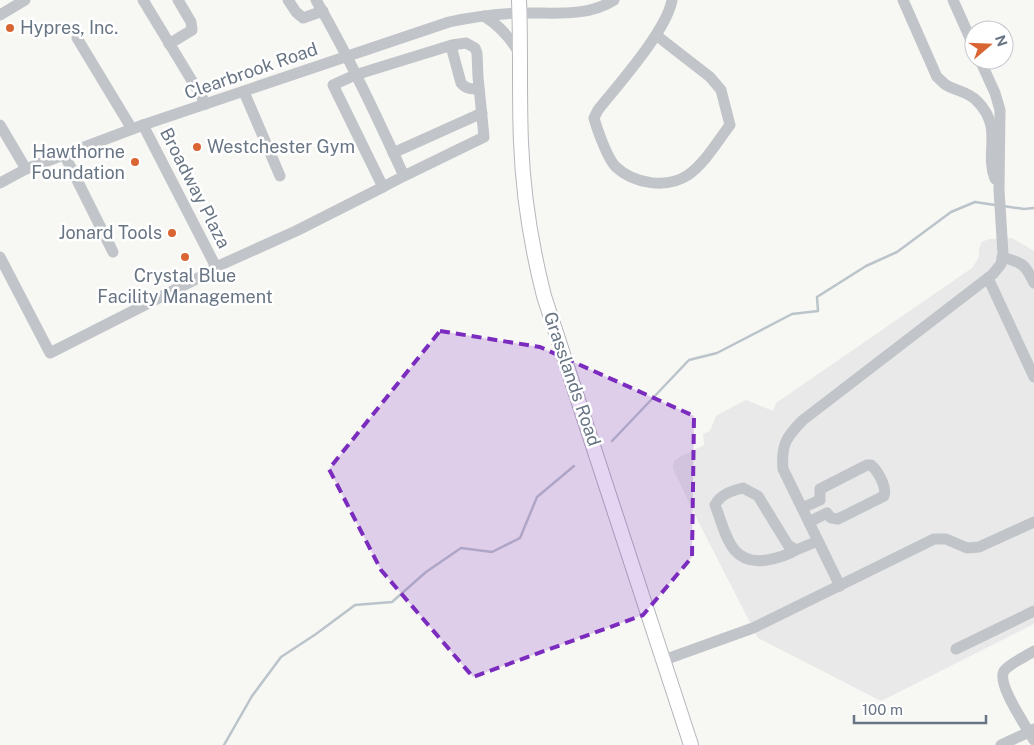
<svg xmlns="http://www.w3.org/2000/svg" width="1034" height="745" viewBox="0 0 1034 745" font-family="'Public Sans',sans-serif">
  <style>
    .built { fill: #e8e9e8 }
    .lines { fill: none; stroke-linecap: round; stroke-linejoin: round }
    .stream { stroke: #bbc4ca; stroke-width: 2.5 }
    .major-casing { stroke: #b4b8bc; stroke-width: 16 }
    .minor { stroke: #c1c4c8; stroke-width: 11 }
    .major { stroke: #fff; stroke-width: 14 }
    .marked { fill: #7b2cbf; fill-opacity: 0.2; stroke: #7b2cbf; stroke-width: 4; stroke-dasharray: 10 6; stroke-linejoin: round }
    .poi-dot { fill: #d96532; stroke: #fff; stroke-width: 2 }
    .labels { text-anchor: middle; stroke-width: 5; stroke-linejoin: round; paint-order: stroke }
    .poi-label { font-size: 18px; fill: #687584; stroke: #fff; text-anchor: start }
    .street-label { font-size: 18px; fill: #687584; stroke: #fff }
  </style>
  <rect width="100%" height="100%" fill="#f7f7f4"/>
  <polygon class="built" points="1012,238 1034,251 1034,624 881,701 758,638 699,523 673,469 673,465 674,461 678,458 704,445 703,434 710,431 716,416 719,414 746,400 773,411 776,403 972,268 979,257 979,249 982,242 989,239"/>
  <g class="lines">
    <g class="stream">
      <polyline points="1003,206 1024,209 1034,208"/>
      <polyline points="612,441 689,360 717,353 792,314 818,311 817,297 866,266 897,252 951,212 975,202 995,205"/>
      <polyline points="224,745 252,696 281,657 316,634 355,605 392,602 426,572 461,548 492,552 520,538 537,497 574,466"/>
    </g>
    <g class="major-casing">
      <path id="major" d="M 519,0 C 521,47 519,94 521,142 C 523,195 531,245 544,296 L 691,745"/>
    </g>
    <g class="minor">
      <polyline points="143,0 206,104"/>
      <polyline points="288,0 296,12 303,18 323,11"/>
      <path d="M 316,0 C 349,57 377,117 404,176 L 383,187 L 333,85 L 355,75 L 452,45 L 466,43 L 475,48 L 477,53 L 478,77 L 484,137 L 404,176"/>
      <path d="M 903,0 L 937,77 C 940,79 943,83 946,85 C 956,91 969,92 977,101 C 1004,128 984,152 995,179"/>
      <polyline points="953,0 974,47"/>
      <polyline points="0,15 25,0"/>
      <path d="M 484,16 C 500,26 510,37 519,53"/>
      <path d="M 656,35 L 710,77 L 721,90 L 730,125 C 717,142 705,163 688,175 C 667,189 634,184 616,167 C 608,160 597,129 594,118 L 598,110 C 618,85 667,30 672,0"/>
      <polyline points="77,38 132,129"/>
      <polyline points="169,44 192,30 191,22 178,0"/>
      <path d="M 451,46 L 461,83 C 466,89 471,89 479,89"/>
      <polyline points="244,92 280,176"/>
      <polyline points="0,125 26,169"/>
      <polyline points="143,125 216,267"/>
      <polyline points="393,153 482,113"/>
      <polyline points="64,154 113,252"/>
      <path d="M 0,183 L 26,169 L 143,125 L 449,22 C 472,17 495,14 519,13 C 551,12 586,18 614,0"/>
      <polyline points="0,257 50,353 206,274 216,267 296,231 383,187"/>
      <path d="M 1002,257 C 1023,263 1025,264 1034,283"/>
      <polyline points="988,278 1034,377"/>
      <path d="M 802,508 L 820,500 L 820,489 L 867,465 L 871,465 C 878,471 887,487 884,496 L 838,519 L 831,518 L 827,513 L 809,522"/>
      <path d="M 796,550 C 786,556 778,558 767,560 C 729,566 726,532 715,505 C 721,494 731,491 743,488 L 758,496 L 788,545 L 796,550 L 818,541"/>
      <path d="M 840,586 L 783,469 C 781,445 786,437 803,420 L 993,274 L 1001,264 L 1003,254 L 999,190 L 1000,110 L 995,93 L 980,60"/>
      <polyline points="956,649 1034,611"/>
      <path d="M 1034,651 C 1027,656 1008,664 1004,671 C 997,683 1022,720 1029,732 L 1034,729"/>
      <polyline points="664,660 753,628 934,539 946,539 967,548 979,547 1034,522"/>
      <polyline points="1001,745 1029,732 1034,740"/>
    </g>
    <use href="#major" class="major"/>
  </g>
  <path class="marked" d="M 440,331 L 540,347 L 694,416 L 692,557 L 643,615 L 473,677 L 381,570 L 329,469 Z"/>
  <g class="poi-dot">
    <circle cx="10" cy="28" r="5"/>
    <circle cx="197" cy="147" r="5"/>
    <circle cx="135" cy="162" r="5"/>
    <circle cx="172" cy="233" r="5"/>
    <circle cx="185" cy="257" r="5"/>
  </g>
  <g class="labels">
    <g class="poi-label">
      <text x="20" y="34">Hypres, Inc.</text>
      <text x="207" y="153">Westchester Gym</text>
      <text x="125" y="158" text-anchor="end">Hawthorne<tspan x="125" dy="21">Foundation</tspan></text>
      <text x="162" y="239" text-anchor="end">Jonard Tools</text>
      <text x="185" y="282" text-anchor="middle">Crystal Blue<tspan x="185" dy="21">Facility Management</tspan></text>
    </g>
    <g class="street-label">
      <text transform="translate(251 71) rotate(-19)" y="6">Clearbrook Road</text>
      <text transform="translate(195 188) rotate(63)" y="6">Broadway Plaza</text>
      <text transform="translate(572 379) rotate(71)" y="6">Grasslands Road</text>
    </g>
  </g>
  <g transform="translate(989 45) rotate(71)"><circle r="24" fill="#ffffff" stroke="#c3c8ce"/>
  <path d="M0-4L9 19L0 12L-9 19Z" fill="#d96532"/>
  <text y="-8" font-size="14" font-weight="bold" text-anchor="middle" fill="#687584">N</text>
  </g>
  <path d="M854 715v8h132v-8" fill="none" stroke="#687584" stroke-width="2.5"/>
  <text x="862" y="715" font-size="15" fill="#687584" stroke="#ffffff" stroke-width="4" paint-order="stroke">100 m</text>
</svg>
